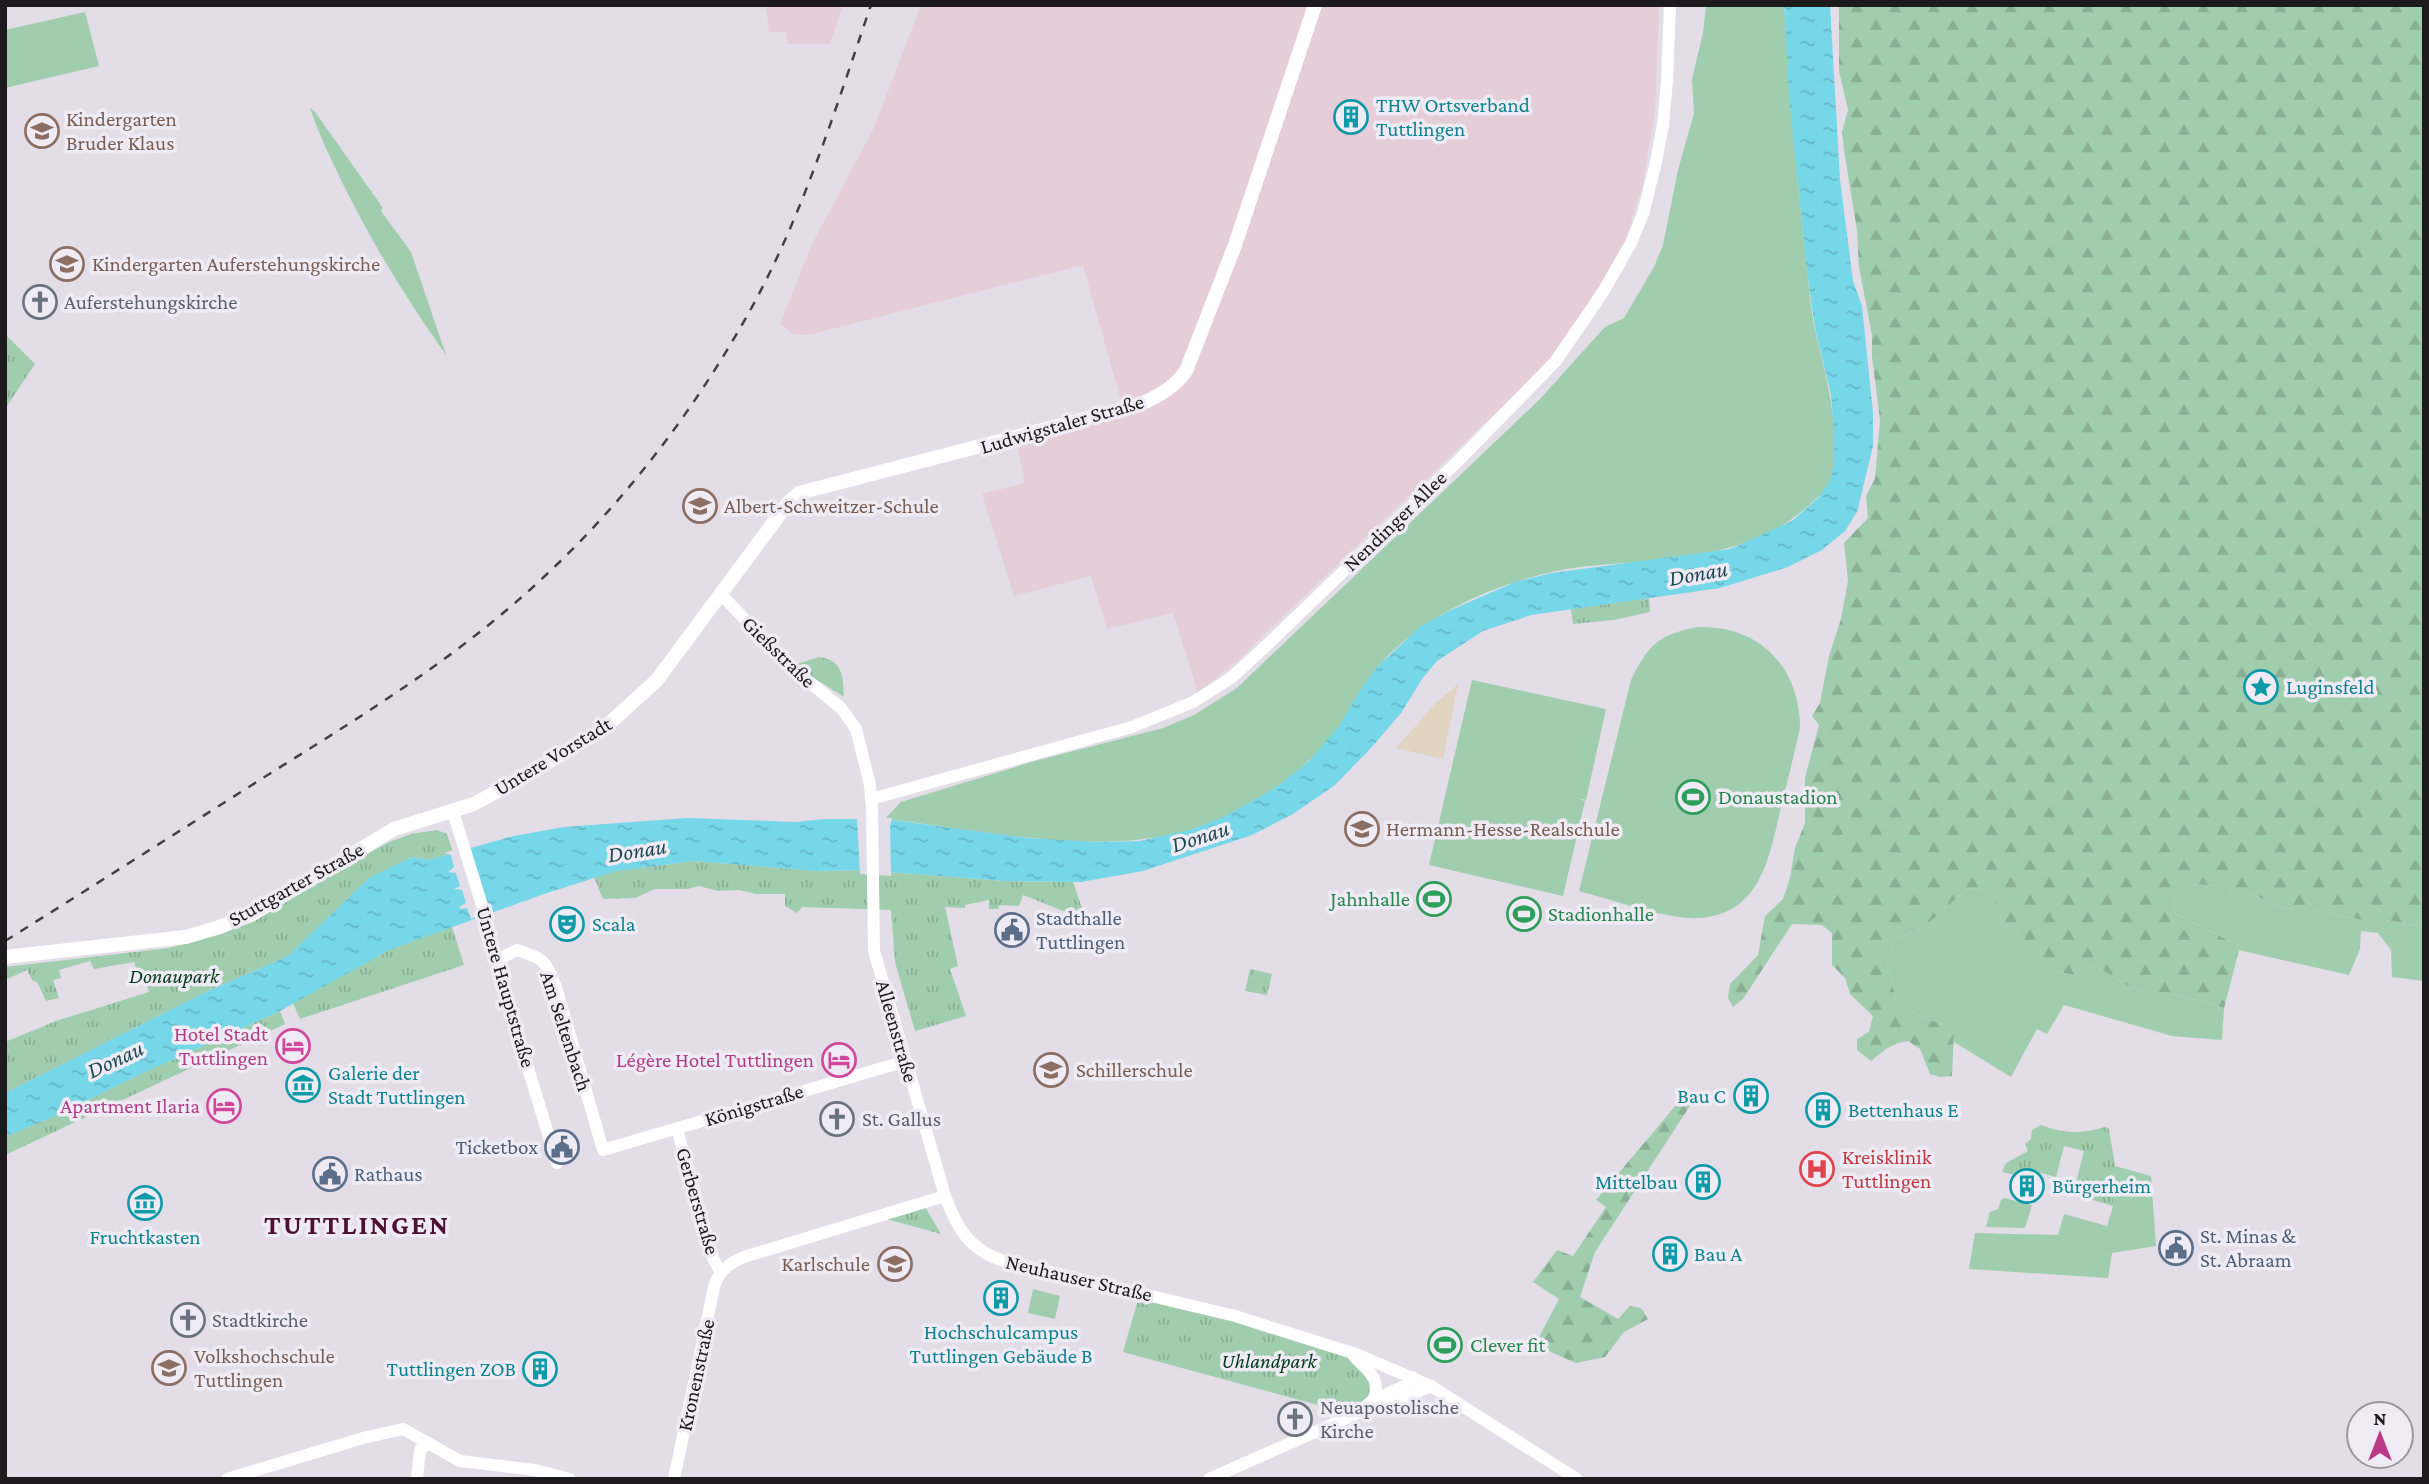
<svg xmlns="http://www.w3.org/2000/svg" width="2429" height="1484" viewBox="0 0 2429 1484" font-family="'Crimson Pro',serif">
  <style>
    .commercial { fill: #e6ced9 }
    .industrial { fill: #e1d4c0 }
    .grass { fill: #a0cdad }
    .forest { fill: url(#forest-firs) }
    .park { fill: url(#park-tufts) }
    .water { fill: url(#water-ripples) }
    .pier { fill: #e2dde7 }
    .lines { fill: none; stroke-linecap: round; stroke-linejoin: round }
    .tertiary { stroke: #fff; stroke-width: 12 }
    .secondary { stroke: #fff; stroke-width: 14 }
    .rail { stroke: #444145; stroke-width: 2.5; stroke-dasharray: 9 9; stroke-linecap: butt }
    .labels { text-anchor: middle; stroke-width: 7; stroke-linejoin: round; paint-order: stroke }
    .culture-label { font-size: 21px; fill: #0d838f; stroke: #efebf4; text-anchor: start }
    .education-label { font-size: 21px; fill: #785e54; stroke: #efebf4; text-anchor: start }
    .worship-label { font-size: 21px; fill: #5b616d; stroke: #efebf4; text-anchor: start }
    .street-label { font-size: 21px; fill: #1c1a1d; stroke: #efebf4 }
    .leisure-label { font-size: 21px; fill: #27864d; stroke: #efebf4; text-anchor: start }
    .service-label { font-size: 21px; fill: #4e5e75; stroke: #efebf4; text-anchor: start }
    .park-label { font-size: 21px; font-style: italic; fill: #053c1e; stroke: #efebf4 }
    .hotel-label { font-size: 21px; fill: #b23c85; stroke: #efebf4; text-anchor: end }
    .health-label { font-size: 21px; fill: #be3a42; stroke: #efebf4; text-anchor: start }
    .water-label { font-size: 23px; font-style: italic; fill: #1e4a52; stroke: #efebf4 }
    .district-label { font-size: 28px; font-weight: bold; letter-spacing: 2px; fill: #4e1136; stroke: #efebf4 }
  </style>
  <defs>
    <pattern id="forest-firs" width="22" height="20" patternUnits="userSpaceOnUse" patternTransform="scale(1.75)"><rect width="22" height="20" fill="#a0cdad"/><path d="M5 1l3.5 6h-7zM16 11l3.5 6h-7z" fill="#89af94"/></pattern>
    <pattern id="park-tufts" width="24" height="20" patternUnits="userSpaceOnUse" patternTransform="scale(1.75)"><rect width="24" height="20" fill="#a0cdad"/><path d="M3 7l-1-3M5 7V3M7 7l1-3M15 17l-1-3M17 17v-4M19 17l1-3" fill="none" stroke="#89af94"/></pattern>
    <pattern id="water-ripples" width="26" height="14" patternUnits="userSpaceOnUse" patternTransform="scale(1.75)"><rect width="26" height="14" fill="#76d7e9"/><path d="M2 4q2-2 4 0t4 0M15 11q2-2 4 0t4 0" fill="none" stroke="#66b8c7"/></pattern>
  </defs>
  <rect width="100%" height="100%" fill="#e2dde7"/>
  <g class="commercial">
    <polygon points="766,5 843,5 830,44 788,44 785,32 769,32"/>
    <polygon points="921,5 1659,5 1655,110 1643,184 1619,261 1582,321 1545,365 1238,660 1198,693 1173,613 1107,629 1091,576 1014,596 982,494 1025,483 1017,444 1125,415 1083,265 808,335 793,334 780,324 813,242 873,130"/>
  </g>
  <polygon class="industrial" points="1458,684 1443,759 1396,748 1434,705"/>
  <g class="grass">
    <path d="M 1706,5 L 1784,5 C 1789,93 1797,181 1807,269 C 1809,289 1811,310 1815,330 C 1824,367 1846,448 1829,483 C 1824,493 1816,499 1808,506 C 1747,562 1657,558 1580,567 C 1549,571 1519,580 1490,591 C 1447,609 1406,633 1376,669 C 1361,687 1352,709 1338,728 C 1303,774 1249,812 1193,829 C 1097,858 983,830 885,819 L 901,802 L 1035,761 L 1163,728 L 1194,715 L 1237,688 L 1540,399 L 1605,327 L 1624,318 L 1654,267 L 1663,245 L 1678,170 L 1694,113 L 1692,79 L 1703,33 Z"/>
    <polygon points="85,12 99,66 5,88 5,30"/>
    <path d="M 310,108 L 315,112 L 383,208 L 381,211 L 411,252 L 446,355 C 406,298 370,240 340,178 C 329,155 318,132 310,108 Z"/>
    <path d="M 1698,627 C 1759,625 1800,667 1800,728 C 1794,754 1788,780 1781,807 C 1770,854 1762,914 1700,918 C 1665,920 1614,900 1579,891 L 1631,680 C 1649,644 1658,635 1698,627 Z"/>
    <polygon points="1472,680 1606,709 1586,800 1577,798 1585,801 1563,896 1429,865"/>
    <polygon points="2191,884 2221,886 2258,897 2277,906 2295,910 2313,910 2362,920 2386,920 2424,927 2424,981 2392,977 2391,950 2378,933 2361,931 2360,949 2349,975 2239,950 2236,944 2174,913 2175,901"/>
    <polygon points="1968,888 1986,891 1993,895 2002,920 2057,971 2073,975 2094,965 2130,987 2144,992 2161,992 2211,1003 2224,1008 2222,1040 2172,1036 2064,1005 2047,1034 2037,1029 2011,1077 1954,1042 1954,1033 1946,1026 1917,1015 1896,1000 1887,961 1894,940 1924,927"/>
    <polygon points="2115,1166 2151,1176 2156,1246 2112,1253 2108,1278 1969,1269 1975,1233 2058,1235 2064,1214 2107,1226 2113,1206"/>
    <polygon points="2005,1198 2032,1205 2025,1228 1986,1227 1990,1212 1998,1209 2001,1200"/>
    <polygon points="1033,1289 1060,1296 1055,1319 1028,1313"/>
  </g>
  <g class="forest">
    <path d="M 1839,5 L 2424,5 L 2424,927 L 2386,920 L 2362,920 L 2313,910 L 2295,910 L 2277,906 L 2258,897 L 2221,886 L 2191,884 L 2175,901 L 2174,913 L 2236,944 L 2239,950 L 2224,1008 L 2211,1003 L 2161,992 L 2144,992 L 2130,987 L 2094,965 L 2073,975 L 2057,971 L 2002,920 L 1993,895 L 1986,891 L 1968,888 L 1924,927 L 1894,940 L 1887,961 L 1896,1000 L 1917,1015 L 1946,1026 L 1954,1033 L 1952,1076 L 1940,1077 L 1930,1074 L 1920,1049 L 1908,1041 C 1892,1043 1883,1051 1871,1061 L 1857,1050 L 1857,1039 L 1869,1032 L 1873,1016 L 1850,994 L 1845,978 L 1832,965 L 1832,933 L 1822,925 L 1792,924 L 1743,999 L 1733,1007 L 1728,998 L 1730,984 L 1758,955 L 1765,916 L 1783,899 L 1790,878 L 1795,848 L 1805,823 L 1805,778 L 1819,725 L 1812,716 L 1820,703 L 1829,656 L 1841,619 L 1848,581 L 1844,543 L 1868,518 L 1866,496 L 1875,479 L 1880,420 L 1872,357 L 1872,335 L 1859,267 L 1857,230 L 1844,150 L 1842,132 L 1848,110 L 1839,71 Z"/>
    <polygon points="1688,1091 1695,1098 1595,1252 1580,1297 1618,1319 1630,1306 1641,1308 1648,1319 1624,1332 1605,1357 1576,1363 1535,1345 1559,1299 1533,1282 1557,1250 1573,1256 1606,1207 1596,1200"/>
  </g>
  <g class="park">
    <polygon points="5,334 35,364 7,406 5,405"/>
    <polygon points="1649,598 1650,612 1614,620 1573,624 1571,609"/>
    <path d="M 819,657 C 843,660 843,676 844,697 L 794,665 Z"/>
    <polygon points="437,830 447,834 453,853 428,860 412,857 369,878 288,956 206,992 5,1093 5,1042 56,1021 149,992 147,985 140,981 134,962 94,969 90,961 59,970 61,978 53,980 59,998 46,1001 37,982 33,981 27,970 5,980 5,967 169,948 225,933 389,842 411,834"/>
    <polygon points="694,861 816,871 863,870 1005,881 1073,882 1086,920 1023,895 1019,906 999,905 998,909 989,909 989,900 965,905 965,908 945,907 958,966 950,969 966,1016 915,1031 895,962 891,910 802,907 797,913 785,906 785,894 756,894 739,890 718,891 699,886 687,889 655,889 635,898 603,899 594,877 615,871"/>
    <polygon points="452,927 464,965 300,1019 293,1003 389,950"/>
    <polygon points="1250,969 1272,974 1267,995 1245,991"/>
    <polygon points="280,1011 285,1024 5,1155 5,1137 7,1136 60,1114 141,1074"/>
    <path d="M 2041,1125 C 2064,1134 2081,1134 2105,1127 L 2109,1129 L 2115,1166 L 2113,1206 L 2086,1198 L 2087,1193 L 2075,1187 L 2084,1151 L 2064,1146 L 2056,1177 L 2041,1173 L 2036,1175 L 2034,1179 L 2002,1172 L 2006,1163 L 2028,1151 L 2025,1144 L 2031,1139 L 2032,1130 Z"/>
    <polygon points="925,1207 941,1234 883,1218"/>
    <polygon points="1139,1296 1225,1318 1337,1352 1355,1362 1374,1384 1367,1402 1335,1419 1329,1408 1123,1352"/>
  </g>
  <polygon class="water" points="1784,5 1830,5 1840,180 1853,281 1862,306 1873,413 1873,446 1857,512 1845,531 1822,550 1788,567 1720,588 1531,615 1483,631 1437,661 1422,679 1401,713 1371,748 1335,785 1293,814 1252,835 1143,871 1081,882 1005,881 863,870 816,871 694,861 616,871 544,894 389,950 280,1011 141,1074 60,1114 5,1137 5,1093 206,992 288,956 369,878 412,857 428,860 514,836 564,827 687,818 795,822 825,819 885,819 1027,838 1097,842 1140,841 1193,829 1226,816 1278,786 1309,761 1339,726 1359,692 1377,667 1421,626 1451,610 1515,582 1552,573 1730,549 1792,521 1819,497 1830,481 1834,463 1834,432 1831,395 1815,328 1807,272 1789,96"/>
  <g class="pier">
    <polygon points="857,817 892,818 890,827 891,876 860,874"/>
    <polygon points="469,845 489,913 471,919 467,908 461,909 459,907 466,903 462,890 454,889 460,886 456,873 448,872 454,867 451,855 444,853"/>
  </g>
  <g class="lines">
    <g class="tertiary">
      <path d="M 720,593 L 787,664 L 841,708 L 856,729 L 870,785 L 872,809 L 874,951 L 945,1196 C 957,1228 969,1250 1004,1261 L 1235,1316 L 1356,1354 L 1431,1386 L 1577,1479"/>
      <polyline points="871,799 1132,727 1193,702 1231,678 1267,645 1459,460 1555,362 1603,292 1631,243 1643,214 1656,162 1663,125 1667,81 1670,5"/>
      <polyline points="453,812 486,918 509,1006 557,1163"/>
      <path d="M 497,960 L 517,950 C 546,960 544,959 556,987 L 603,1150 L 906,1061"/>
      <polyline points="677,1129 713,1258 721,1273"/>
      <path d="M 1354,1356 C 1366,1370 1383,1379 1373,1400"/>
      <polyline points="1358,1413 1373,1400 1409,1384 1412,1377"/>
      <polyline points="227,1479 363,1438 403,1429 460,1461 535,1470 570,1479"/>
      <polyline points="417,1479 420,1450 428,1443"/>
      <path d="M 674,1479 L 714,1287 C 718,1271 732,1261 747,1256 L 945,1196"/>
      <polyline points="1209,1479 1358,1413 1367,1413 1431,1386"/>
    </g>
    <path class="secondary" d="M 5,957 L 186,937 L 216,928 L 251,915 L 394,829 L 474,804 L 528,774 L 602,730 L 657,680 L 788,503 L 799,493 L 1139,405 C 1158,396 1174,388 1186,371 L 1235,245 L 1315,5"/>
    <path class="rail" d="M 5,941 C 95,885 184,828 274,771 C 370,711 465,652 547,574 C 629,497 698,405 752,307 C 804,212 836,107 871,5"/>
  </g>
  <defs>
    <g id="building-ring" transform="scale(1.75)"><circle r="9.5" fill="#efebf4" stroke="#0f9aa8" stroke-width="1.5"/><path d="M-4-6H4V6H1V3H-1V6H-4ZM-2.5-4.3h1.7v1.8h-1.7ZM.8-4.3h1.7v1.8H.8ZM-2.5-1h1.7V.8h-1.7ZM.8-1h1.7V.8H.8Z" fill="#0f9aa8"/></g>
    <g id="school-ring" transform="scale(1.75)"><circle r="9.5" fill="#efebf4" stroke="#8d6e63" stroke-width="1.5"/><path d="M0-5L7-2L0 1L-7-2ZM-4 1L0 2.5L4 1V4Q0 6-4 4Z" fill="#8d6e63"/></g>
    <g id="church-ring" transform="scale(1.75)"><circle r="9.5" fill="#efebf4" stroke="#6b7280" stroke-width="1.5"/><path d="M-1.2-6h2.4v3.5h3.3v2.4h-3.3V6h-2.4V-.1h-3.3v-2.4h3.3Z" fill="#6b7280"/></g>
    <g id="sight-ring" transform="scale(1.75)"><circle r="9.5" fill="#efebf4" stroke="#0f9aa8" stroke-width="1.5"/><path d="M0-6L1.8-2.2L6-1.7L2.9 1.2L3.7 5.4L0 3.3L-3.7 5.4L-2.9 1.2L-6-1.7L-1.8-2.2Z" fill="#0f9aa8"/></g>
    <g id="stadium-ring" transform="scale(1.75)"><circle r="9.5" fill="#efebf4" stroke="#2e9e5b" stroke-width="1.5"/><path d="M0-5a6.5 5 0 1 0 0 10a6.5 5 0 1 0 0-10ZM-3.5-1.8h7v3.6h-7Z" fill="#2e9e5b"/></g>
    <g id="theatre-ring" transform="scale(1.75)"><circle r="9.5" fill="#efebf4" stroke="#0f9aa8" stroke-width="1.5"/><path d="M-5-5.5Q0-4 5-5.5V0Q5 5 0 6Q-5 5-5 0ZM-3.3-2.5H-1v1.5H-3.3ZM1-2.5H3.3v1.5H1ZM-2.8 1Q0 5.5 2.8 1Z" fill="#0f9aa8"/></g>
    <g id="civic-ring" transform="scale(1.75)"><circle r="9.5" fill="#efebf4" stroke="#5c6f8a" stroke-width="1.5"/><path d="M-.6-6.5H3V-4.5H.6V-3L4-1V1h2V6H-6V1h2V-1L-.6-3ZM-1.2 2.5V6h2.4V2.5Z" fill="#5c6f8a"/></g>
    <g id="hotel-ring" transform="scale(1.75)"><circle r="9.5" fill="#efebf4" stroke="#d1479c" stroke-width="1.5"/><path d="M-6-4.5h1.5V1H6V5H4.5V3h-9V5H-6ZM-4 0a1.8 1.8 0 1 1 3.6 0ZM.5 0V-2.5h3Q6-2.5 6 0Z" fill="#d1479c"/></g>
    <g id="museum-ring" transform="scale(1.75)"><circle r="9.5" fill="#efebf4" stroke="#0f9aa8" stroke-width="1.5"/><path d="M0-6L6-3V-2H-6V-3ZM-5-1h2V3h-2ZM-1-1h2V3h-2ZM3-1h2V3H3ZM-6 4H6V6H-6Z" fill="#0f9aa8"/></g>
    <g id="hospital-ring" transform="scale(1.75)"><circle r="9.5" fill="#efebf4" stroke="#e0444e" stroke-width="1.5"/><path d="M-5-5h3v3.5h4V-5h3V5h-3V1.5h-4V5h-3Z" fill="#e0444e"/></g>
    <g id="university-ring" transform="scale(1.75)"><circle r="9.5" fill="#efebf4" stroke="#8d6e63" stroke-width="1.5"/><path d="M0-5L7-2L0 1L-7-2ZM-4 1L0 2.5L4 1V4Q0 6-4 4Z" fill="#8d6e63"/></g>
  </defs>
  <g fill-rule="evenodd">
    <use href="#building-ring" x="1351" y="117"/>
    <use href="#school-ring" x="42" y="131"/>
    <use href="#school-ring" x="67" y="264"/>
    <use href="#church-ring" x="40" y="302"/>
    <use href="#school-ring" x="700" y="506"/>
    <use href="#sight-ring" x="2261" y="687"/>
    <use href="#stadium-ring" x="1693" y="797"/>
    <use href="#school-ring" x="1362" y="829"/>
    <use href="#stadium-ring" x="1434" y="899"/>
    <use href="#stadium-ring" x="1524" y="914"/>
    <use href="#theatre-ring" x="567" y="924"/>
    <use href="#civic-ring" x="1012" y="930"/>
    <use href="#hotel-ring" x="293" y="1046"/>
    <use href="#hotel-ring" x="839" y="1060"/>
    <use href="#school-ring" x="1051" y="1070"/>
    <use href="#museum-ring" x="303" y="1085"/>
    <use href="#building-ring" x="1751" y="1096"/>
    <use href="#hotel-ring" x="224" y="1106"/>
    <use href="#building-ring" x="1823" y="1110"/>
    <use href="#church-ring" x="837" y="1119"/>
    <use href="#civic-ring" x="562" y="1147"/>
    <use href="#hospital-ring" x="1817" y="1169"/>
    <use href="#civic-ring" x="330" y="1174"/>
    <use href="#building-ring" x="1703" y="1182"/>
    <use href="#building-ring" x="2027" y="1186"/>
    <use href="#museum-ring" x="145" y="1203"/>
    <use href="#civic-ring" x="2176" y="1248"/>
    <use href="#building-ring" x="1670" y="1254"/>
    <use href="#school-ring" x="895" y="1264"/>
    <use href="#building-ring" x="1001" y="1298"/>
    <use href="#church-ring" x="188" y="1320"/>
    <use href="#stadium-ring" x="1445" y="1345"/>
    <use href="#university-ring" x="169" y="1368"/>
    <use href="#building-ring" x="540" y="1369"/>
    <use href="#church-ring" x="1295" y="1419"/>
  </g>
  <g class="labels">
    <g class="culture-label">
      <text x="1376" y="112">THW Ortsverband<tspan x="1376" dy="24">Tuttlingen</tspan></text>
      <text x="2286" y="694">Luginsfeld</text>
      <text x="592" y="931">Scala</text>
      <text x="328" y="1080">Galerie der<tspan x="328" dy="24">Stadt Tuttlingen</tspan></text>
      <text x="1726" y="1103" text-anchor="end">Bau C</text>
      <text x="1848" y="1117">Bettenhaus E</text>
      <text x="1678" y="1189" text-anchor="end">Mittelbau</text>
      <text x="2052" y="1193">Bürgerheim</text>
      <text x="145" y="1244" text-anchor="middle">Fruchtkasten</text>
      <text x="1694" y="1261">Bau A</text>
      <text x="1001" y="1339" text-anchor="middle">Hochschulcampus<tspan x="1001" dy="24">Tuttlingen Gebäude B</tspan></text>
      <text x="516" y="1376" text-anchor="end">Tuttlingen ZOB</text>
    </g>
    <g class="education-label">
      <text x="66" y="126">Kindergarten<tspan x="66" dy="24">Bruder Klaus</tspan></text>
      <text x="92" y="271">Kindergarten Auferstehungskirche</text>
      <text x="724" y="513">Albert-Schweitzer-Schule</text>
      <text x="1386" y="836">Hermann-Hesse-Realschule</text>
      <text x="1076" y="1077">Schillerschule</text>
      <text x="870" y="1271" text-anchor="end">Karlschule</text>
      <text x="194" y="1363">Volkshochschule<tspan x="194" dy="24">Tuttlingen</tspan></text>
    </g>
    <g class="worship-label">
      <text x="64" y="309">Auferstehungskirche</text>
      <text x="862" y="1126">St. Gallus</text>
      <text x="212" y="1327">Stadtkirche</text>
      <text x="1320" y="1414">Neuapostolische<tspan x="1320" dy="24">Kirche</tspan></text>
    </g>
    <g class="street-label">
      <text transform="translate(1062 424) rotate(-16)" y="7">Ludwigstaler Straße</text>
      <text transform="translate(1395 521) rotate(-44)" y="7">Nendinger Allee</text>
      <text transform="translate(779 652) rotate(44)" y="7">Gießstraße</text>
      <text transform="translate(553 756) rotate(-31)" y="7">Untere Vorstadt</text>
      <text transform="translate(296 884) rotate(-29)" y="7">Stuttgarter Straße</text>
      <text transform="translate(506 987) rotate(74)" y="7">Untere Hauptstraße</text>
      <text transform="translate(566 1031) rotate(72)" y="7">Am Seltenbach</text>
      <text transform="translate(897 1031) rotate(74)" y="7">Alleenstraße</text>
      <text transform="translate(754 1105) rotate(-17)" y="7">Königstraße</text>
      <text transform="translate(698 1201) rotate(74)" y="7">Gerberstraße</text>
      <text transform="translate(1079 1278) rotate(13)" y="7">Neuhauser Straße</text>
      <text transform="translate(696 1375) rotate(-78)" y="7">Kronenstraße</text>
    </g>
    <g class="leisure-label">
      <text x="1718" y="804">Donaustadion</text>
      <text x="1410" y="906" text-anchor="end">Jahnhalle</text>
      <text x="1548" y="921">Stadionhalle</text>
      <text x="1470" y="1352">Clever fit</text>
    </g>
    <g class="service-label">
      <text x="1036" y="925">Stadthalle<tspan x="1036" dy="24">Tuttlingen</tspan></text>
      <text x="538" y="1154" text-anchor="end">Ticketbox</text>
      <text x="354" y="1181">Rathaus</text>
      <text x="2200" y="1243">St. Minas &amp;<tspan x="2200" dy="24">St. Abraam</tspan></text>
    </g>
    <g class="park-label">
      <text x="174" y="983">Donaupark</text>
      <text x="1269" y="1368">Uhlandpark</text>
    </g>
    <g class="hotel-label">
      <text x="268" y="1041">Hotel Stadt<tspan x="268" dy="24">Tuttlingen</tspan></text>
      <text x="814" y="1067">Légère Hotel Tuttlingen</text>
      <text x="200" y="1113">Apartment Ilaria</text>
    </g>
    <g class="health-label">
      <text x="1842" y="1164">Kreisklinik<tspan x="1842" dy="24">Tuttlingen</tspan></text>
    </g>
    <g class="water-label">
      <text transform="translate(1698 573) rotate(-10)" y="8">Donau</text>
      <text transform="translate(1200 836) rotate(-18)" y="8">Donau</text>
      <text transform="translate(637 850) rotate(-9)" y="8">Donau</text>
      <text transform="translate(115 1059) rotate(-25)" y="8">Donau</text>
    </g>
    <g class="district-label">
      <text x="357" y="1234">TUTTLINGEN</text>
    </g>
  </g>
  <rect width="2429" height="1484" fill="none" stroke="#1c1a1d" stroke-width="14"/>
  <g transform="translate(2380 1435)"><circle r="33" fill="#efebf4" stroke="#9b979e" stroke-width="2"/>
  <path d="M0-5L12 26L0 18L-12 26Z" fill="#b93986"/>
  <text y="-10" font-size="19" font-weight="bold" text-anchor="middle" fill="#1c1a1d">N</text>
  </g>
</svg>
